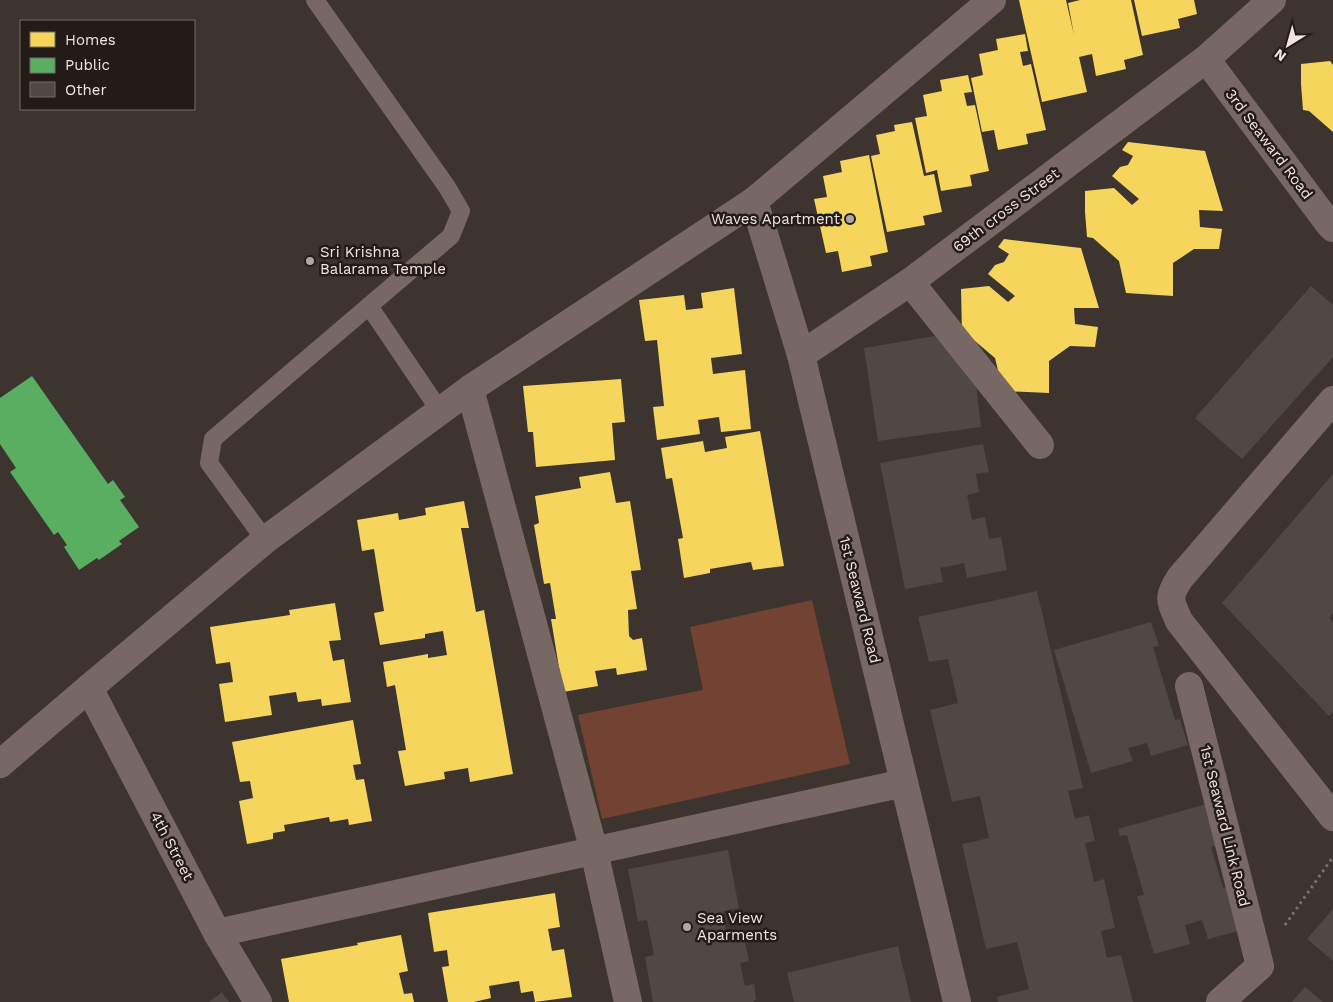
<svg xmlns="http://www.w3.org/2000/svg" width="1333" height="1002" viewBox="0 0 1333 1002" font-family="'Work Sans',sans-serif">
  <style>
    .green { fill: #724233 }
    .homes { fill: #f6d55c }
    .public { fill: #5aae61 }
    .building { fill: #504845 }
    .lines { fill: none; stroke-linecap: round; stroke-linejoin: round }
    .path { stroke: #7d716d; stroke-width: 3; stroke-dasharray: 2.5 4; stroke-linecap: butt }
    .lane { stroke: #786864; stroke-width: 18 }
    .street { stroke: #786864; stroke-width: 28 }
    .poi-dot { fill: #b2a7a4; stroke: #231b18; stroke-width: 2 }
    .labels { text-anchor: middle; stroke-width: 5; stroke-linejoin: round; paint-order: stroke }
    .street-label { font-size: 15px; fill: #f1e5e2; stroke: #231b18 }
    .poi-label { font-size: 15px; fill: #f1e5e2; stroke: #231b18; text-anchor: start }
  </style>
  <rect width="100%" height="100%" fill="#3d3430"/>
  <polygon class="green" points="812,600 850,764 602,819 578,715 703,690 690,627"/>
  <g class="homes">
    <polygon points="1019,0 1066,0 1074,35 1068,3 1080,0 1131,0 1143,55 1124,60 1126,69 1096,76 1092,54 1079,57 1087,92 1042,102"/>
    <polygon points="1134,0 1194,0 1197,14 1178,19 1180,28 1142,36"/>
    <polygon points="1025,34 1028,51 1020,52 1023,66 1031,64 1046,130 1026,134 1028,144 998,150 994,130 982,132 971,78 983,75 979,54 998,50 996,39"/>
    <polygon points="1330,61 1333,65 1333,132 1309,111 1303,110 1301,84 1301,64"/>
    <polygon points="968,75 972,92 964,93 967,106 975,105 989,171 970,175 972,186 941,191 937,170 926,173 915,118 927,116 923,95 942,91 940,80"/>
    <polygon points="912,122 924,176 934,174 942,212 923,216 925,225 887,232 871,156 880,154 876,135 895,131 894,125"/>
    <polygon points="1128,142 1205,151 1223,211 1199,210 1200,227 1222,229 1219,249 1194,249 1173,263 1173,296 1126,293 1119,261 1093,238 1087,237 1085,212 1085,191 1114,188 1132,205 1139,199 1112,176 1120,167 1128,165 1133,156 1122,150"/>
    <polygon points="869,155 888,252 870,256 872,266 842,272 838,251 826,253 814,199 827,197 823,176 842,172 840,161"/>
    <polygon points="1004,239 1081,248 1099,308 1074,308 1075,324 1098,327 1095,347 1070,346 1049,361 1049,393 1003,391 995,358 969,336 962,334 961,289 989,286 1008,302 1015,296 988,274 995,265 1004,262 1009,254 998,247"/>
    <polygon points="734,288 742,354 711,358 713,374 745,370 751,429 721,432 719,417 698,420 700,434 657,440 653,407 664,406 657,340 645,341 639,300 684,295 686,310 703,308 701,293"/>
    <polygon points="621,379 625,422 612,423 615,460 536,467 533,432 528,432 523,386"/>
    <polygon points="760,431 784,566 753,570 751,562 710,569 710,573 684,578 678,539 683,538 672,478 666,479 661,448 703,441 705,452 727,448 725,437"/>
    <polygon points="610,472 616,503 630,501 641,570 631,571 637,609 628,610 629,636 633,640 642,638 647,670 617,675 616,668 595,671 598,686 563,692 551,619 556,619 550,583 544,584 534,525 539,523 535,496 581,488 579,477"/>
    <polygon points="464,501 469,528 461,528 476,612 484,610 513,774 470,782 468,768 444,772 445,779 405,786 398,751 406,750 395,685 387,687 383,662 428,654 428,658 447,655 443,631 425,634 425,638 380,645 374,613 384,611 374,549 362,551 357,520 398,513 399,520 426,515 425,508"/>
    <polygon points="335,603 341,640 329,641 333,661 344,659 351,702 322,706 321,699 298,702 296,692 269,696 272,715 225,722 219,684 233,682 230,662 216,664 210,627 290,615 289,610"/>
    <polygon points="353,720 361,764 353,765 356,780 364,779 372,821 349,825 348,819 330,822 329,817 284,825 285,831 273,833 273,839 247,844 239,801 253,798 250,781 240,782 232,742"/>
    <polygon points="555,893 560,927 548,929 552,951 564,949 572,997 535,1002 533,991 521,993 519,981 489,986 491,998 474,1002 448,1002 442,967 449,966 447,950 434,952 428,913"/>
    <polygon points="401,935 408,971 399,973 404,994 412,993 414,1002 289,1002 281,959 358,945 357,943"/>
  </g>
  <polygon class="public" points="32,376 108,484 113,480 125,497 120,500 139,527 119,541 122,544 99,560 97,558 79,570 64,547 67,545 58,532 54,535 10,472 16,468 0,444 0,398"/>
  <g class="building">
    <polygon points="1311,286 1333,305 1333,357 1242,459 1195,418"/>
    <polygon points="935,336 976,384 981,427 878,441 864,348"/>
    <polygon points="983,444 989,472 976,474 979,492 967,495 972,520 985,517 989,539 1001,537 1007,570 967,578 964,563 940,568 943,582 905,589 880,463"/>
    <polygon points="1333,474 1333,613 1329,618 1333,622 1333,712 1329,716 1222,603"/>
    <polygon points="1037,591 1083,788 1068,791 1075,819 1089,815 1095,841 1085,843 1094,882 1104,879 1115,928 1101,931 1107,958 1121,955 1133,1002 998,1002 997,997 1029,989 1017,942 986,949 962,844 989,838 980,796 952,802 930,710 958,703 948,659 929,662 918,617"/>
    <polygon points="1151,622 1159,646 1153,647 1175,720 1180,719 1188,745 1151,756 1147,743 1128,748 1133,761 1091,773 1054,650"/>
    <polygon points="1210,803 1217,845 1211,847 1223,888 1230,887 1246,929 1208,939 1202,920 1185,925 1190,944 1154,954 1137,896 1144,895 1127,835 1120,836 1118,829"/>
    <polygon points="728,850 739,908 723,911 727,935 743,932 749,961 740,963 745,986 754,984 756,1000 754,1000 754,1002 653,1002 645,957 654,955 647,920 638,921 628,869"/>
    <polygon points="1333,909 1333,961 1307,939"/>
    <polygon points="898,946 911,1002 794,1002 787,973"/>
    <polygon points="1305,987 1323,1002 1292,1002"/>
    <polygon points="222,992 229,1002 209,1002"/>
  </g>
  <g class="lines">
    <polyline class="path" points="1285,925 1333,857"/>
    <g class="lane">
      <polyline points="369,306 440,411"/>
      <polyline points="265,540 209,463 213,439 451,236 461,211 447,187 315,0"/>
    </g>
    <g class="street">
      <polyline points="1206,59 1329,224 1333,228"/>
      <polyline points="754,201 801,355 957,1002"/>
      <polyline points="910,282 1040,445"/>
      <polyline points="801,355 910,282 1206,59 1272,0"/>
      <polyline points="470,389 594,851 628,1002"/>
      <path d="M 1333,400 L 1180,578 C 1167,598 1170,600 1179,621 L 1333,817"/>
      <polyline points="1189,686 1260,966 1220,1002"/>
      <polyline points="89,688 217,933 258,1002"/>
      <polyline points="0,764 89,688 265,540 470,389 754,201 992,0"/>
      <polyline points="217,933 904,783"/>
    </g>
  </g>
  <g class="poi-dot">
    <circle cx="850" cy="219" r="5"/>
    <circle cx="310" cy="261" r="5"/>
    <circle cx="687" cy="927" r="5"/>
  </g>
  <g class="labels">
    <g class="street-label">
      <text transform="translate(1269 144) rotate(53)" y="5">3rd Seaward Road</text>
      <text transform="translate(1006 210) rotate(-37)" y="5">69th cross Street</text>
      <text transform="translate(860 600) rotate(76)" y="5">1st Seaward Road</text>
      <text transform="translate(1225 826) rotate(76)" y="5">1st Seaward Link Road</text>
      <text transform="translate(172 846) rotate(62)" y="5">4th Street</text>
    </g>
    <g class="poi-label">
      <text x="840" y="224" text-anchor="end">Waves Apartment</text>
      <text x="320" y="257">Sri Krishna<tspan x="320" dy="17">Balarama Temple</tspan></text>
      <text x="697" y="923">Sea View<tspan x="697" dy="17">Aparments</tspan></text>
    </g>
  </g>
  <rect x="20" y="20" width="175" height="90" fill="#231b18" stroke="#756c69"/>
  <rect x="30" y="32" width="25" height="15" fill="#f6d55c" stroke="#756c69"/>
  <text x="65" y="45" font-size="15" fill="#f1e5e2">Homes</text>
  <rect x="30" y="58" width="25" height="15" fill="#5aae61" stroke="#756c69"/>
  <text x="65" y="70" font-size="15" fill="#f1e5e2">Public</text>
  <rect x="30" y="82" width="25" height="15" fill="#504845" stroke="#756c69"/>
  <text x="65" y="95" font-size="15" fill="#f1e5e2">Other</text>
  <g transform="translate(1288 45) rotate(217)" stroke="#231b18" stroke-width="4" paint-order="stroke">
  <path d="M0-4L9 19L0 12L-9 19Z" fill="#f1e5e2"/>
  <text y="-8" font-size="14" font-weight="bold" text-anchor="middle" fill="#f1e5e2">N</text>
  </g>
</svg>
